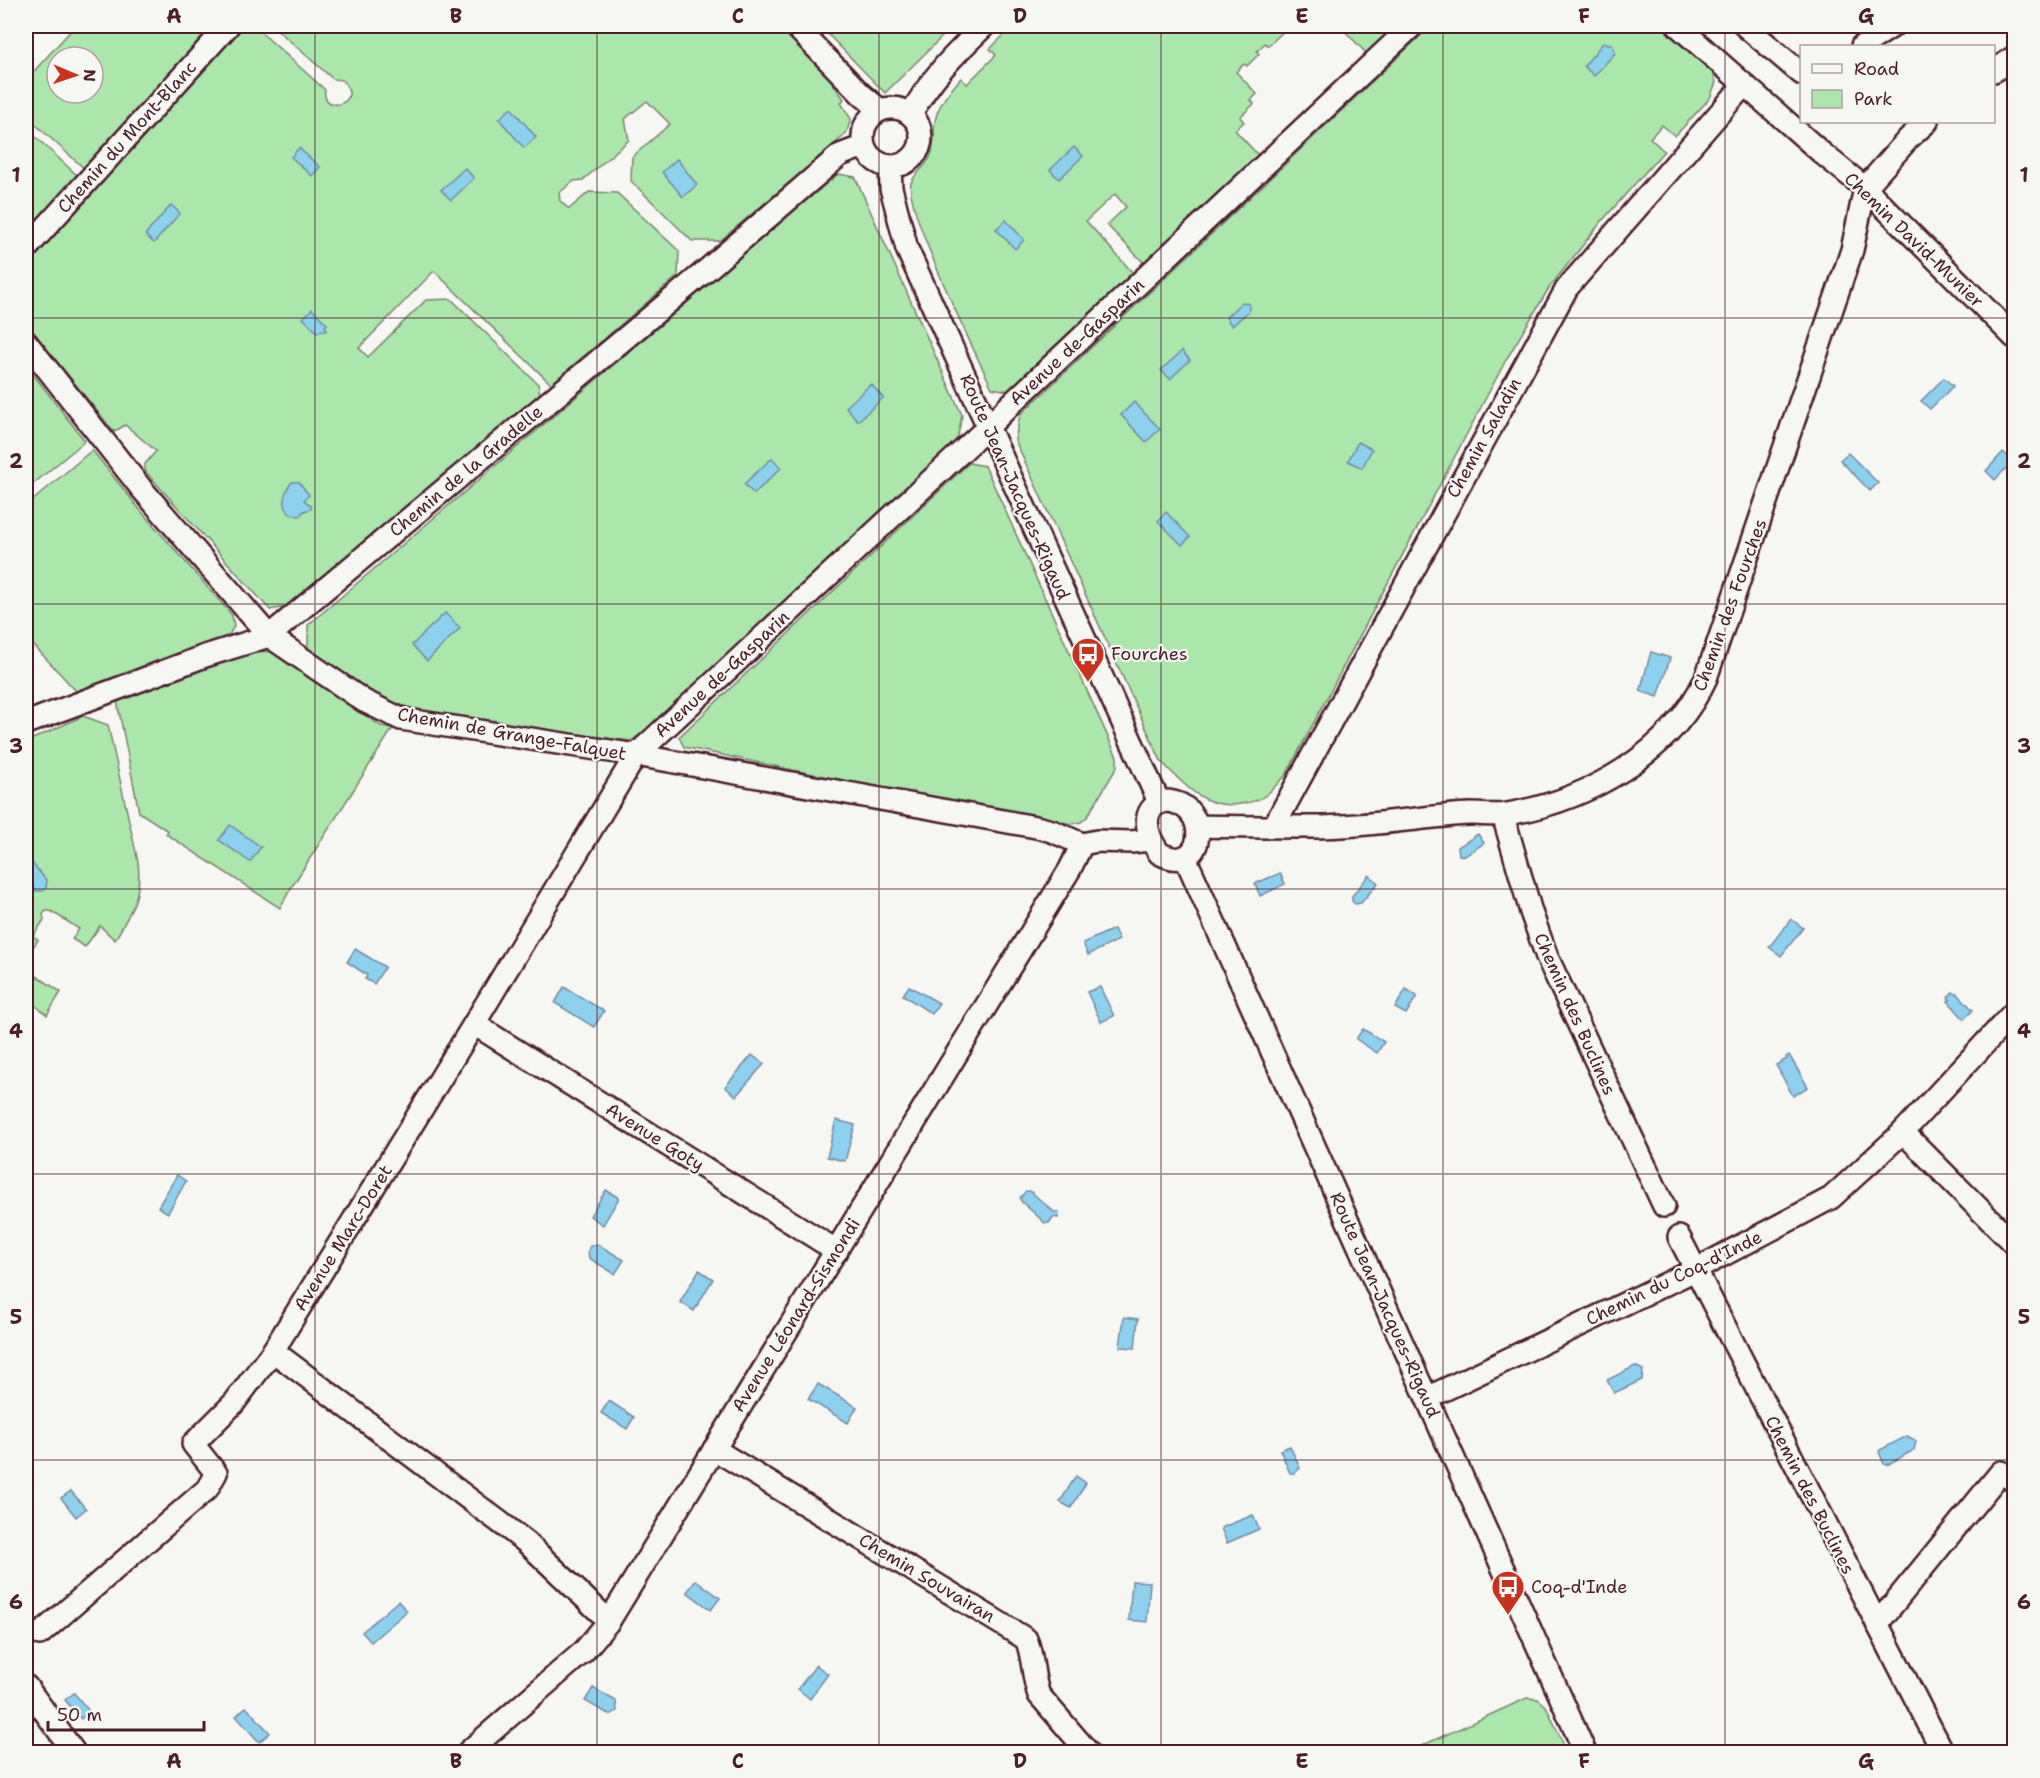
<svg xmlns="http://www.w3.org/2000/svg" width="2040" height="1778" viewBox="0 0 2040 1778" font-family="'Shantell Sans',sans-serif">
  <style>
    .green { fill: #abe6ab; stroke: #7a826b; stroke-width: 1.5; fill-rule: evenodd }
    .water { fill: #8dd1ef; stroke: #728aa1; stroke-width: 1.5 }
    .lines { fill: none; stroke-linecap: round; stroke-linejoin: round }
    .minor-casing { stroke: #4a1f2b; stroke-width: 26 }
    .minor { stroke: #f6f6f2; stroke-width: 21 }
    .grid { fill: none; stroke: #4a1f2b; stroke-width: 1.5; stroke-opacity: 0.55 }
    .labels { text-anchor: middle; stroke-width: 4.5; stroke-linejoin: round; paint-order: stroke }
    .street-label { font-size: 18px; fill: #4a1f2b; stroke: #f6f6f2 }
    .poi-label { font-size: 18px; fill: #4a1f2b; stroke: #f6f6f2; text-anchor: start }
    .neatline { fill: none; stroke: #4a1f2b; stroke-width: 2 }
    .grid-label { font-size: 20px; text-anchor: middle; font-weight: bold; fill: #4a1f2b }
  </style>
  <rect width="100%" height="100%" fill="#f6f6f2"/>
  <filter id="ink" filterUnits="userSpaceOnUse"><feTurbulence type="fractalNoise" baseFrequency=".0167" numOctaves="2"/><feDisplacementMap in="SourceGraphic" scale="12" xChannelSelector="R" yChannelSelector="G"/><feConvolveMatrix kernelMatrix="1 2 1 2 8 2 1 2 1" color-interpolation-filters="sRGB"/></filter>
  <g filter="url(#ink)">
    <g class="green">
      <path d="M 75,26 L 218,26 L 87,171 L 26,116 L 26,80 ZM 57,57 L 93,57 L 93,93 L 57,93 Z"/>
      <path d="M 244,26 L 254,26 L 322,87 L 325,90 C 321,115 366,104 342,80 L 333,79 L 273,26 L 779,26 L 826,74 L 844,99 L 841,103 L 851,119 L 846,134 L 720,241 L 692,241 L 631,181 L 632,157 L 670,124 L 647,101 L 625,119 L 629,140 L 583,180 L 574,181 L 559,193 L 560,201 L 569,209 L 589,192 L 617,193 L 679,251 L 678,276 L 551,384 L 434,271 L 359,348 L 368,357 L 426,300 L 451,299 L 538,384 L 540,394 L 291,606 L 270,610 L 145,471 L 145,464 L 156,451 L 125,425 L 114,432 L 26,323 L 26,267 Z"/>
      <polygon points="820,26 953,26 885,93"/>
      <path d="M 1013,26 L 1288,27 L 1268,46 L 1265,43 L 1257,51 L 1259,54 L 1247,66 L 1244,64 L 1236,72 L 1257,94 L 1251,100 L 1254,104 L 1240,117 L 1244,122 L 1235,130 L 1258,155 L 1144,263 L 1107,225 L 1126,207 L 1115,194 L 1086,221 L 1133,273 L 1009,391 L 992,388 C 977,357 904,207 911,183 C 915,172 926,167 930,157 C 936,146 933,132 935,121 C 939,103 949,92 961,78 L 967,84 L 996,55 L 990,49 Z"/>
      <polygon points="1340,26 1395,26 1366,53"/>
      <path d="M 1431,26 L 1661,26 L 1712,71 L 1716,82 L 1710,98 L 1675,136 L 1662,125 L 1650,138 L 1664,151 L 1602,221 L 1549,288 L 1506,360 L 1286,775 C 1279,782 1273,789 1266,795 C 1258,801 1249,803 1240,804 C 1205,810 1183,784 1161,761 L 1015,440 L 1020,415 Z"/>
      <polygon points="26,128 80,178 26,238"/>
      <polygon points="838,174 855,177 962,415 957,440 666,716 631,741 445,718 381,699 308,651 308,625"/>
      <polygon points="26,365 85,441 26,490"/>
      <polygon points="92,450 141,511 232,615 234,626 228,637 76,691 26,637 26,496 31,502"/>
      <polygon points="969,463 985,466 1117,757 1117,767 1087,817 1081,822 1073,824 970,807 684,747 679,737"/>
      <polygon points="254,651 275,652 381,726 393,728 291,888 280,908 166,834 168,831 139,812 117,701"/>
      <path d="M 83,716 L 108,725 L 138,862 C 142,897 131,911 115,940 L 100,926 L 85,947 L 72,939 L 79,929 L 51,911 L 46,911 L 43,914 L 44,920 L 33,936 L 38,940 L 26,957 L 26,742 Z"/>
      <polygon points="26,969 61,992 47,1015 26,998"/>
      <polygon points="1527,1698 1538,1699 1546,1706 1567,1752 1413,1752 1412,1750"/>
    </g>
    <g class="water">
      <polygon points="1603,43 1612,44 1615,53 1594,76 1584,66"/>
      <polygon points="511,108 536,137 524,148 499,119"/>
      <polygon points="1074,147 1083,156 1059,179 1050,170"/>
      <polygon points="299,148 320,167 312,176 291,157"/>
      <polygon points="677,159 697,185 683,197 662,172"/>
      <polygon points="465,168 474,178 451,200 441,190"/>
      <polygon points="171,205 180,213 154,243 145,235"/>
      <polygon points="1006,220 1024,240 1015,249 996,229"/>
      <polygon points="1242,302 1249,304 1249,311 1232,326 1226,317"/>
      <polygon points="312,309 327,324 325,327 327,330 325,331 322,330 318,333 303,318"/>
      <polygon points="1182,351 1190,360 1170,379 1161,370"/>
      <polygon points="1944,378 1953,386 1930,409 1921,401"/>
      <polygon points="871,384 883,398 858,421 846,407"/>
      <polygon points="1134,402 1160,429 1146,442 1121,415"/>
      <polygon points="1358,442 1372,449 1362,468 1348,461"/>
      <polygon points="2003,452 2013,461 1995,480 1986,471"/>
      <polygon points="1848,453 1878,483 1870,491 1840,460"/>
      <polygon points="772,458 781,468 754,494 744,484"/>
      <path d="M 292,482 L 299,482 L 309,495 L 304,500 L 311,506 L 311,509 L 304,511 L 300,516 L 290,514 C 281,503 283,493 292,482 Z"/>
      <polygon points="1166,512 1190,537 1182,545 1158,521"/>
      <polygon points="445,613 460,628 427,661 412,645"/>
      <polygon points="1651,652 1670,658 1658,697 1640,691"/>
      <polygon points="230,825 261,847 250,862 219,840"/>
      <polygon points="1478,834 1484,843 1465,856 1459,855 1458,847"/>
      <polygon points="27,857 47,881 46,888 43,891 36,891 26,878 26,859"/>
      <polygon points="1280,873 1285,884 1260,896 1255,884"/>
      <polygon points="1369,875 1378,883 1361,903 1355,904 1352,901 1352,896"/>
      <polygon points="1791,919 1803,928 1781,956 1769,947"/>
      <polygon points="1114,929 1119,940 1088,955 1083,943"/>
      <polygon points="355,949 385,967 374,984 365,979 367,975 347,962"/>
      <polygon points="909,986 939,1003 932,1014 903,995"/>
      <polygon points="564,987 604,1011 594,1027 555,1003"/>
      <polygon points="1100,987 1114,1016 1101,1022 1087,992"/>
      <polygon points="1406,989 1417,996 1406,1014 1395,1008"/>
      <polygon points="1953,992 1956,994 1957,993 1973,1010 1964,1019 1948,1001 1950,1000 1948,997"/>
      <polygon points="1363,1029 1384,1042 1377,1053 1356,1039"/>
      <polygon points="752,1055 764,1064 736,1096 725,1087"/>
      <polygon points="1789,1055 1808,1087 1793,1096 1776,1065 1787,1059 1786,1057"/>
      <polygon points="836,1120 855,1125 845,1161 827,1157"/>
      <polygon points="177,1175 186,1181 168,1213 158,1207"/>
      <polygon points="606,1190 619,1198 603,1225 590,1216"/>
      <polygon points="1026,1191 1030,1191 1054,1212 1059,1212 1058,1218 1053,1217 1049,1223 1045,1223 1021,1201 1020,1198"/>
      <polygon points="597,1244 624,1260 615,1274 589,1258 588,1251 590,1246"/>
      <polygon points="699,1270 713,1279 694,1311 680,1302"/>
      <polygon points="1124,1317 1138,1319 1135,1348 1120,1347"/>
      <polygon points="1635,1366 1643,1370 1642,1380 1614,1393 1607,1380"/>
      <polygon points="818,1384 857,1407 848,1423 808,1399"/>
      <polygon points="609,1401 634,1417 627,1429 601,1413"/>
      <polygon points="1907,1436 1916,1441 1914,1450 1887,1465 1884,1464 1879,1452 1880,1450"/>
      <polygon points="1290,1446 1300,1468 1295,1473 1290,1473 1280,1450"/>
      <polygon points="1076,1476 1086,1483 1071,1508 1060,1502"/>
      <polygon points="71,1491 86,1509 76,1517 61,1498"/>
      <polygon points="1253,1515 1259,1529 1227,1543 1221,1528"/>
      <polygon points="696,1580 720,1598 711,1610 687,1592"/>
      <polygon points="1132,1581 1150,1582 1147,1622 1129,1620"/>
      <polygon points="398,1601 407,1611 371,1642 362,1632"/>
      <polygon points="816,1665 828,1674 810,1699 798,1689"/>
      <polygon points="593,1688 616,1701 617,1711 610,1715 585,1701"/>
      <polygon points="74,1693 89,1711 81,1719 65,1700"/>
      <polygon points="246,1707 270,1733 259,1742 236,1716"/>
    </g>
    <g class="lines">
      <g class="minor-casing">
        <g id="minor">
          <polyline points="795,26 861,94 880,110"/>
          <polyline points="1678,26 1823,154 1865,188 2014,337"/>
          <polyline points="1745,26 1802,74"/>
          <polyline points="1862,46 1893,26"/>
          <polyline points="1994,71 2014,57"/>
          <circle cx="892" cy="137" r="29"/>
          <path d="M 911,115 C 929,79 956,53 984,26"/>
          <polyline points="890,166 891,188 907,249 1159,802"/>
          <polyline points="26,249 228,26"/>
          <polyline points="26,342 141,488 269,636 364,701 401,719 636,755 1036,827 1052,831 1082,844 1097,841 1131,842 1151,840"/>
          <polyline points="26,723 205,656 269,636 709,268 840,155 864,146"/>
          <path d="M 1165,801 C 1213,802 1206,879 1159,853 C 1147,836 1138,808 1165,801 Z"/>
          <polyline points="1503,815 1531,912 1547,957 1664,1206"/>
          <path d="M 1197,826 C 1237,827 1276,827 1316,827 C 1355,827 1395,821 1434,817 C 1446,816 1458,814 1470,814 C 1482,814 1495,816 1507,814 C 1587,801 1671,754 1706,678 L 1852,250 L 1865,188 L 1909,138 L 1927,122"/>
          <polyline points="1274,826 1567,288 1744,85"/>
          <polyline points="1185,857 1585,1752"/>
          <polyline points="474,1024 837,1251"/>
          <polyline points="1903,1132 2014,1244"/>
          <polyline points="1679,1237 1943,1752"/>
          <polyline points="1427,1398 1695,1270 1831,1198 1903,1132 2014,1012"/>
          <path d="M 714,1449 L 1026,1639 C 1034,1657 1032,1677 1039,1695 L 1088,1752"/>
          <polyline points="609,1621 526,1542 273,1351 474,1024 636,755 988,427 1010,405 1412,26"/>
          <polyline points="1877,1624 2001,1472 2014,1481"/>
          <polyline points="40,1634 207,1489 216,1473 193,1444 234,1403 273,1351"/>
          <polyline points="26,1686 74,1752"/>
          <polyline points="468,1752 584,1651 609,1621 1070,869 1082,844"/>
        </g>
      </g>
      <use href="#minor" class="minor"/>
    </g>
  </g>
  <path class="grid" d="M 315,26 L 315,1752M 597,26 L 597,1752M 879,26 L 879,1752M 1161,26 L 1161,1752M 1443,26 L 1443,1752M 1725,26 L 1725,1752M 26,318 L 2014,318M 26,604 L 2014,604M 26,889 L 2014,889M 26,1174 L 2014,1174M 26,1460 L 2014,1460"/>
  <defs>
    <g id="bus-pin" transform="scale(1.725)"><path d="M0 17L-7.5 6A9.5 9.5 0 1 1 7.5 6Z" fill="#c8321e" stroke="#f6f6f2"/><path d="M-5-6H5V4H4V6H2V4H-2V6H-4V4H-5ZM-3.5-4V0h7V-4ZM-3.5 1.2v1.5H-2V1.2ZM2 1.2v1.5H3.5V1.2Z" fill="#fff"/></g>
  </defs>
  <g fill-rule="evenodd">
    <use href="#bus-pin" x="1088" y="654"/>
    <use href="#bus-pin" x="1508" y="1587"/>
  </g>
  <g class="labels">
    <g class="street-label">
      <text transform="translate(127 137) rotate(-48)" y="6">Chemin du Mont-Blanc</text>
      <text transform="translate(1914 240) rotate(44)" y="6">Chemin David-Munier</text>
      <text transform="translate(1077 342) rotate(-43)" y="6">Avenue de-Gasparin</text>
      <text transform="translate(1484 438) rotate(-61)" y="6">Chemin Saladin</text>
      <text transform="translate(466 471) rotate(-40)" y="6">Chemin de la Gradelle</text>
      <text transform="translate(1015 487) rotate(66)" y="6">Route Jean-Jacques-Rigaud</text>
      <text transform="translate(1730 605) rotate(-70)" y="6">Chemin des Fourches</text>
      <text transform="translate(722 674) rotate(-43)" y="6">Avenue de-Gasparin</text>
      <text transform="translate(512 734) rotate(10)" y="6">Chemin de Grange-Falquet</text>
      <text transform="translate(1575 1014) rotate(66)" y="6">Chemin des Buclines</text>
      <text transform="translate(655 1137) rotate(32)" y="6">Avenue Goty</text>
      <text transform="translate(343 1238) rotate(-58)" y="6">Avenue Marc-Doret</text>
      <text transform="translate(1674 1278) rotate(-26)" y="6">Chemin du Coq-d'Inde</text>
      <text transform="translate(1385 1305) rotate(66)" y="6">Route Jean-Jacques-Rigaud</text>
      <text transform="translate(796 1315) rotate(-58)" y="6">Avenue Léonard-Sismondi</text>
      <text transform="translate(1810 1495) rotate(63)" y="6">Chemin des Buclines</text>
      <text transform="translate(927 1578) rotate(31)" y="6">Chemin Souvairan</text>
    </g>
    <g class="poi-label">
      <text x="1111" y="660">Fourches</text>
      <text x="1531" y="1593">Coq-d'Inde</text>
    </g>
  </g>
  <rect width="2040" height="1778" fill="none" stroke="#f6f6f2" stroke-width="66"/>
  <rect x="1800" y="45" width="195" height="78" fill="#f6f6f2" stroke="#b1a0a2" stroke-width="1.5"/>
  <rect x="1812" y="64" width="30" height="9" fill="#f6f6f2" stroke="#b1a0a2" stroke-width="1.5"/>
  <text x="1854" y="75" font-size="18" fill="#4a1f2b">Road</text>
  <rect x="1812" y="90" width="30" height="18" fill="#abe6ab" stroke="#b1a0a2" stroke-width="1.5"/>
  <text x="1854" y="105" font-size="18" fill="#4a1f2b">Park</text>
  <g transform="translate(75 75) rotate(92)"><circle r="28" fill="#f6f6f2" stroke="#b1a0a2" stroke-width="1.5"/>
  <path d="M0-4.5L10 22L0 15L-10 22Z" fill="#c8321e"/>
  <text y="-9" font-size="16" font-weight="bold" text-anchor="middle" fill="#4a1f2b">N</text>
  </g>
  <path d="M48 1721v9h156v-9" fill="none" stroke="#4a1f2b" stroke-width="3"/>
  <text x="57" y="1721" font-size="18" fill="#4a1f2b" stroke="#f6f6f2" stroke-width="4.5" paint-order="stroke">50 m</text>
  <rect x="33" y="33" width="1974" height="1712" class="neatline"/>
  <g class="grid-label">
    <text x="174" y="23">A</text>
    <text x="456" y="23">B</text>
    <text x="738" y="23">C</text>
    <text x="1020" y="23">D</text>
    <text x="1302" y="23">E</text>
    <text x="1584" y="23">F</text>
    <text x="1866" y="23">G</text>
    <text x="16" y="182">1</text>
    <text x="2024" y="182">1</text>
    <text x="16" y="468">2</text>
    <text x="2024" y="468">2</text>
    <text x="16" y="753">3</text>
    <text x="2024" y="753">3</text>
    <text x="16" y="1038">4</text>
    <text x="2024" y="1038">4</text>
    <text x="16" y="1324">5</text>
    <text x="2024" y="1324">5</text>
    <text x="16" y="1609">6</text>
    <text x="2024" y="1609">6</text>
    <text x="174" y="1768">A</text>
    <text x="456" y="1768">B</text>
    <text x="738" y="1768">C</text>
    <text x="1020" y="1768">D</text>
    <text x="1302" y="1768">E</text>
    <text x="1584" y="1768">F</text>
    <text x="1866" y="1768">G</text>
  </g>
</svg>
